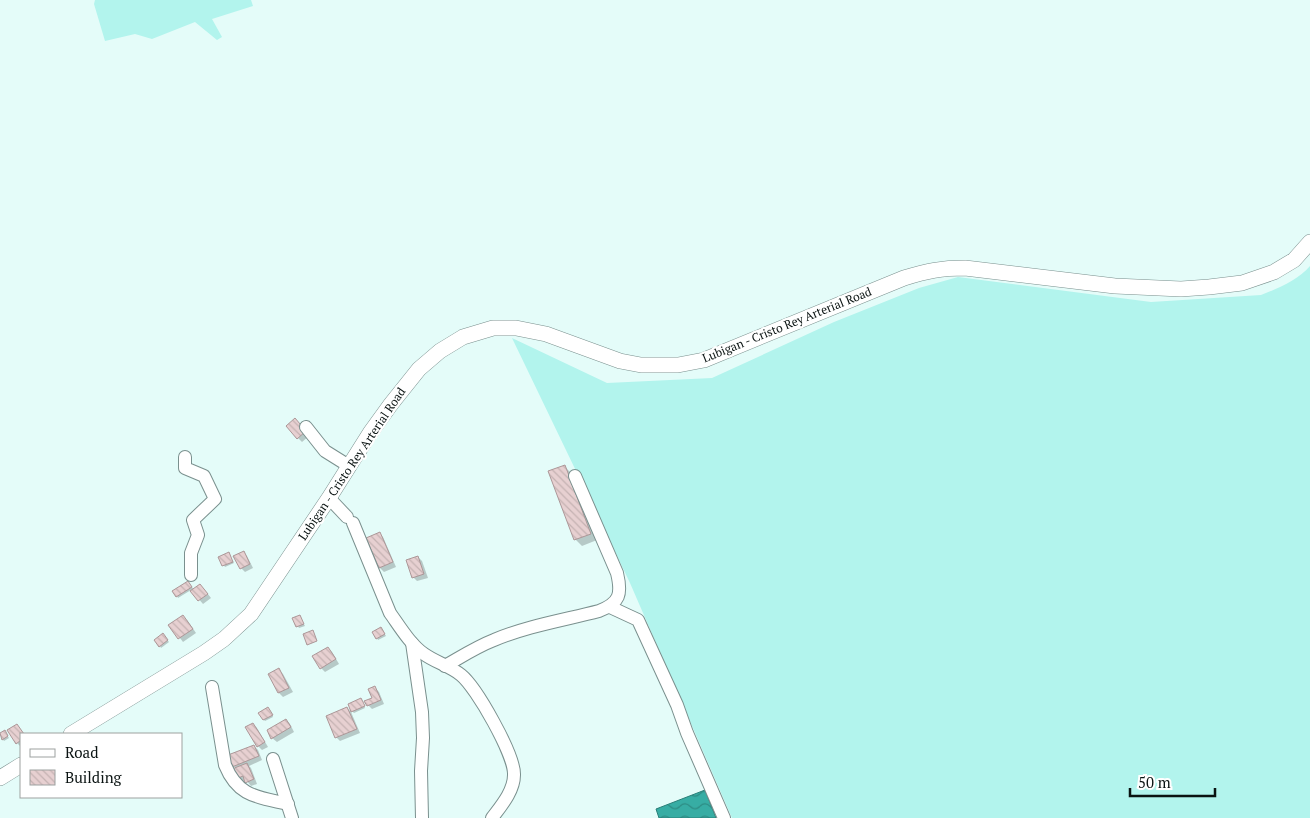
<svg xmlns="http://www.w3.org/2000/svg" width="1310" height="818" viewBox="0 0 1310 818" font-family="'PT Serif',serif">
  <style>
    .grass { fill: #b2f4ed }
    .water { fill: url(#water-waves); stroke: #2a7f78 }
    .shadow { fill: #0003 }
    .building { fill: url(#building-back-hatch); stroke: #ac9798 }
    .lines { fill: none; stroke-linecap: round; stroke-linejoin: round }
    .minor-casing { stroke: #7a908e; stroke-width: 14 }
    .major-casing { stroke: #7a908e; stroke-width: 16 }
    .minor { stroke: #fff; stroke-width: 12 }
    .major { stroke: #fff; stroke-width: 15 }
    .labels { text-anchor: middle; stroke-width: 4.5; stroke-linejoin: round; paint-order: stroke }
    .street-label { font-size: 12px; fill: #0a1312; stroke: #fff }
  </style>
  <defs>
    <pattern id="water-waves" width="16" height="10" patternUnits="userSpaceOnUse" patternTransform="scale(1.25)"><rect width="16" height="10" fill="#37ada4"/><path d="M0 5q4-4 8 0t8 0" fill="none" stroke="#2d8c84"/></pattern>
    <pattern id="building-back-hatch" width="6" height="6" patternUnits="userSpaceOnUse" patternTransform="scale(1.25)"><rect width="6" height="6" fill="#e7d0d1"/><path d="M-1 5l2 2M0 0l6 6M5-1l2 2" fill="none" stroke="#c5b2b2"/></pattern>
  </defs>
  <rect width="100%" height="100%" fill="#e4fcf9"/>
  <g class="grass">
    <polygon points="95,0 251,0 253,6 212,19 222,37 217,40 195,22 152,39 135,34 105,41 94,4"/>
    <path d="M 1310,266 L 1310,818 L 732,818 L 630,583 L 512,338 L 607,383 L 712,378 L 834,322 L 919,288 L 958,277 L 1151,302 L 1261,295 C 1279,288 1298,280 1310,266 Z"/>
  </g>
  <polygon class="water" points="705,790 716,818 659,818 656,809"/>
  <g class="shadow">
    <polygon points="299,424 309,436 302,442 298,438"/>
    <polygon points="564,466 571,473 597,540 582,546 575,539"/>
    <polygon points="379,533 383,537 396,567 384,572 380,568 368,538"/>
    <polygon points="243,552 247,556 253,568 245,572 241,568"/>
    <polygon points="229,554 234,563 225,567 220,558"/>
    <polygon points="418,557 422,561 428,578 417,581 413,577"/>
    <polygon points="190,584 194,590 204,589 211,598 203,604 191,590 178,598 177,596"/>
    <polygon points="300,617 305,626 299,628 294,619"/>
    <polygon points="187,620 196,633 183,642 170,625"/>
    <polygon points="381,628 386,636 378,640 377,638"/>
    <polygon points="163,635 169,642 161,648 160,646"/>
    <polygon points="328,648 332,652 339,664 325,672 321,668"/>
    <polygon points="279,670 283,674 293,692 283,697 279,693 270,674"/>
    <polygon points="374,687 379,692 384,704 372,709 368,705 373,698"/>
    <polygon points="361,700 365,708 354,713 352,711"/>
    <polygon points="347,708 351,712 360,733 340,741 336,737"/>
    <polygon points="270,710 273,717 265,721 264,720"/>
    <polygon points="286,720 290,724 294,732 277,742 272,738"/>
    <polygon points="253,724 257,728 268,747 262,750 258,746"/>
    <polygon points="17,725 24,734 21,734 21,747 17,743"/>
    <polygon points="5,732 9,738 4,741 0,735"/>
    <polygon points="254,746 258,750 262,760 249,766 251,768 257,784 251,786 246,780 241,782 236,769 234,766"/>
  </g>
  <g class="building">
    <polygon points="295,418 306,431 297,439 286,426"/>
    <polygon points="565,465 591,534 574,540 548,471"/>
    <polygon points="380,532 393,562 379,568 366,538"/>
    <polygon points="244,551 250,564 240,569 233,556"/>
    <polygon points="229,552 233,562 222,566 218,557"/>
    <polygon points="418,556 424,574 412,578 406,560"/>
    <polygon points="188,581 192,587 176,597 172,591"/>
    <polygon points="200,584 208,594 198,601 190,591"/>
    <polygon points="183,615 193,629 178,639 168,625"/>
    <polygon points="300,615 304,624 296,627 292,618"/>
    <polygon points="381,627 385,634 376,639 372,632"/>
    <polygon points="313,630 317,641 307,645 303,634"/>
    <polygon points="163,633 168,640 159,647 154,640"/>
    <polygon points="328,647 336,659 320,669 312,656"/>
    <polygon points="279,668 289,688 278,693 268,674"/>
    <polygon points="375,686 381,700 367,706 364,701 372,698 368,689"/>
    <polygon points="361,698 365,706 351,712 348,704"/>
    <polygon points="268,707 273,715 263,720 258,713"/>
    <polygon points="347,707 357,729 335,738 326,716"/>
    <polygon points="286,719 291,727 271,739 267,730"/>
    <polygon points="253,723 265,742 257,747 245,727"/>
    <polygon points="17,724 24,734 21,734 21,740 16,744 7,730"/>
    <polygon points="5,730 8,736 2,740 0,733"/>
    <polygon points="254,745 259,756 232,767 228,755"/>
    <polygon points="247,763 254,779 245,783 243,776 236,779 232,769"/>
  </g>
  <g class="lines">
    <g class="minor-casing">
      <g id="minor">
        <polyline points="306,427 325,451 349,466"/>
        <polyline points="185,457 185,468 204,476 215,499 193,520 198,535 191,553 191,575"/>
        <polyline points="329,498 347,517"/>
        <path d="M 353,523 L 390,613 C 400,627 410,644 424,654 C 435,662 450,666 461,675 C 476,687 515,755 514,775 C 514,791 501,806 492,818"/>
        <polyline points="610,607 638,620 677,705 687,733 724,818"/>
        <polyline points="412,643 422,712 423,738 421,771 422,818"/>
        <path d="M 445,666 C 461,657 476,647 494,640 C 527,626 564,620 599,611 C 620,603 622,594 617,573 L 575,476"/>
        <path d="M 212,687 L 225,765 C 238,797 258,797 288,804"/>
        <polyline points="273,759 292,818"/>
      </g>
    </g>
    <g class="major-casing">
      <g id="major">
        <path d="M 71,734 L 204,653 L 224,639 L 251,614 L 329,498 L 370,433 L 391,404 L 419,369 L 440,351 L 463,337 L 493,328 L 516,328 L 546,334 L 620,361 L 641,365 L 678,365 L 704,360 L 904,278 C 927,271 941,268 965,268 L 1115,286 L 1181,289 L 1209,287 L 1242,283 L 1274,272 L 1294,260 L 1310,242"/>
        <polyline points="0,778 21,765"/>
      </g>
    </g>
    <use href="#minor" class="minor"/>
    <use href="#major" class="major"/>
  </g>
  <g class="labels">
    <g class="street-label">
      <text transform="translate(787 325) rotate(-22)" y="4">Lubigan - Cristo Rey Arterial Road</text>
      <text transform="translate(352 464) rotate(-56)" y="4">Lubigan - Cristo Rey Arterial Road</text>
    </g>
  </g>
  <rect x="20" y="733" width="162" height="65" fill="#ffffff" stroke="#9da1a0"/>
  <rect x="30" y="749" width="25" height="8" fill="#ffffff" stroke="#9da1a0"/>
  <text x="65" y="758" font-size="15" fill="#0a1312">Road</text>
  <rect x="30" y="770" width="25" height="15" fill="url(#building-back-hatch)" stroke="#9da1a0"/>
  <text x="65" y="783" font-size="15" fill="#0a1312">Building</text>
  <path d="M1130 788v8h85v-8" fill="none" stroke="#0a1312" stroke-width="2.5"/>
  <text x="1138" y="788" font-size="15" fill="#0a1312" stroke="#ffffff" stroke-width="4" paint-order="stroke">50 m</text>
</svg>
